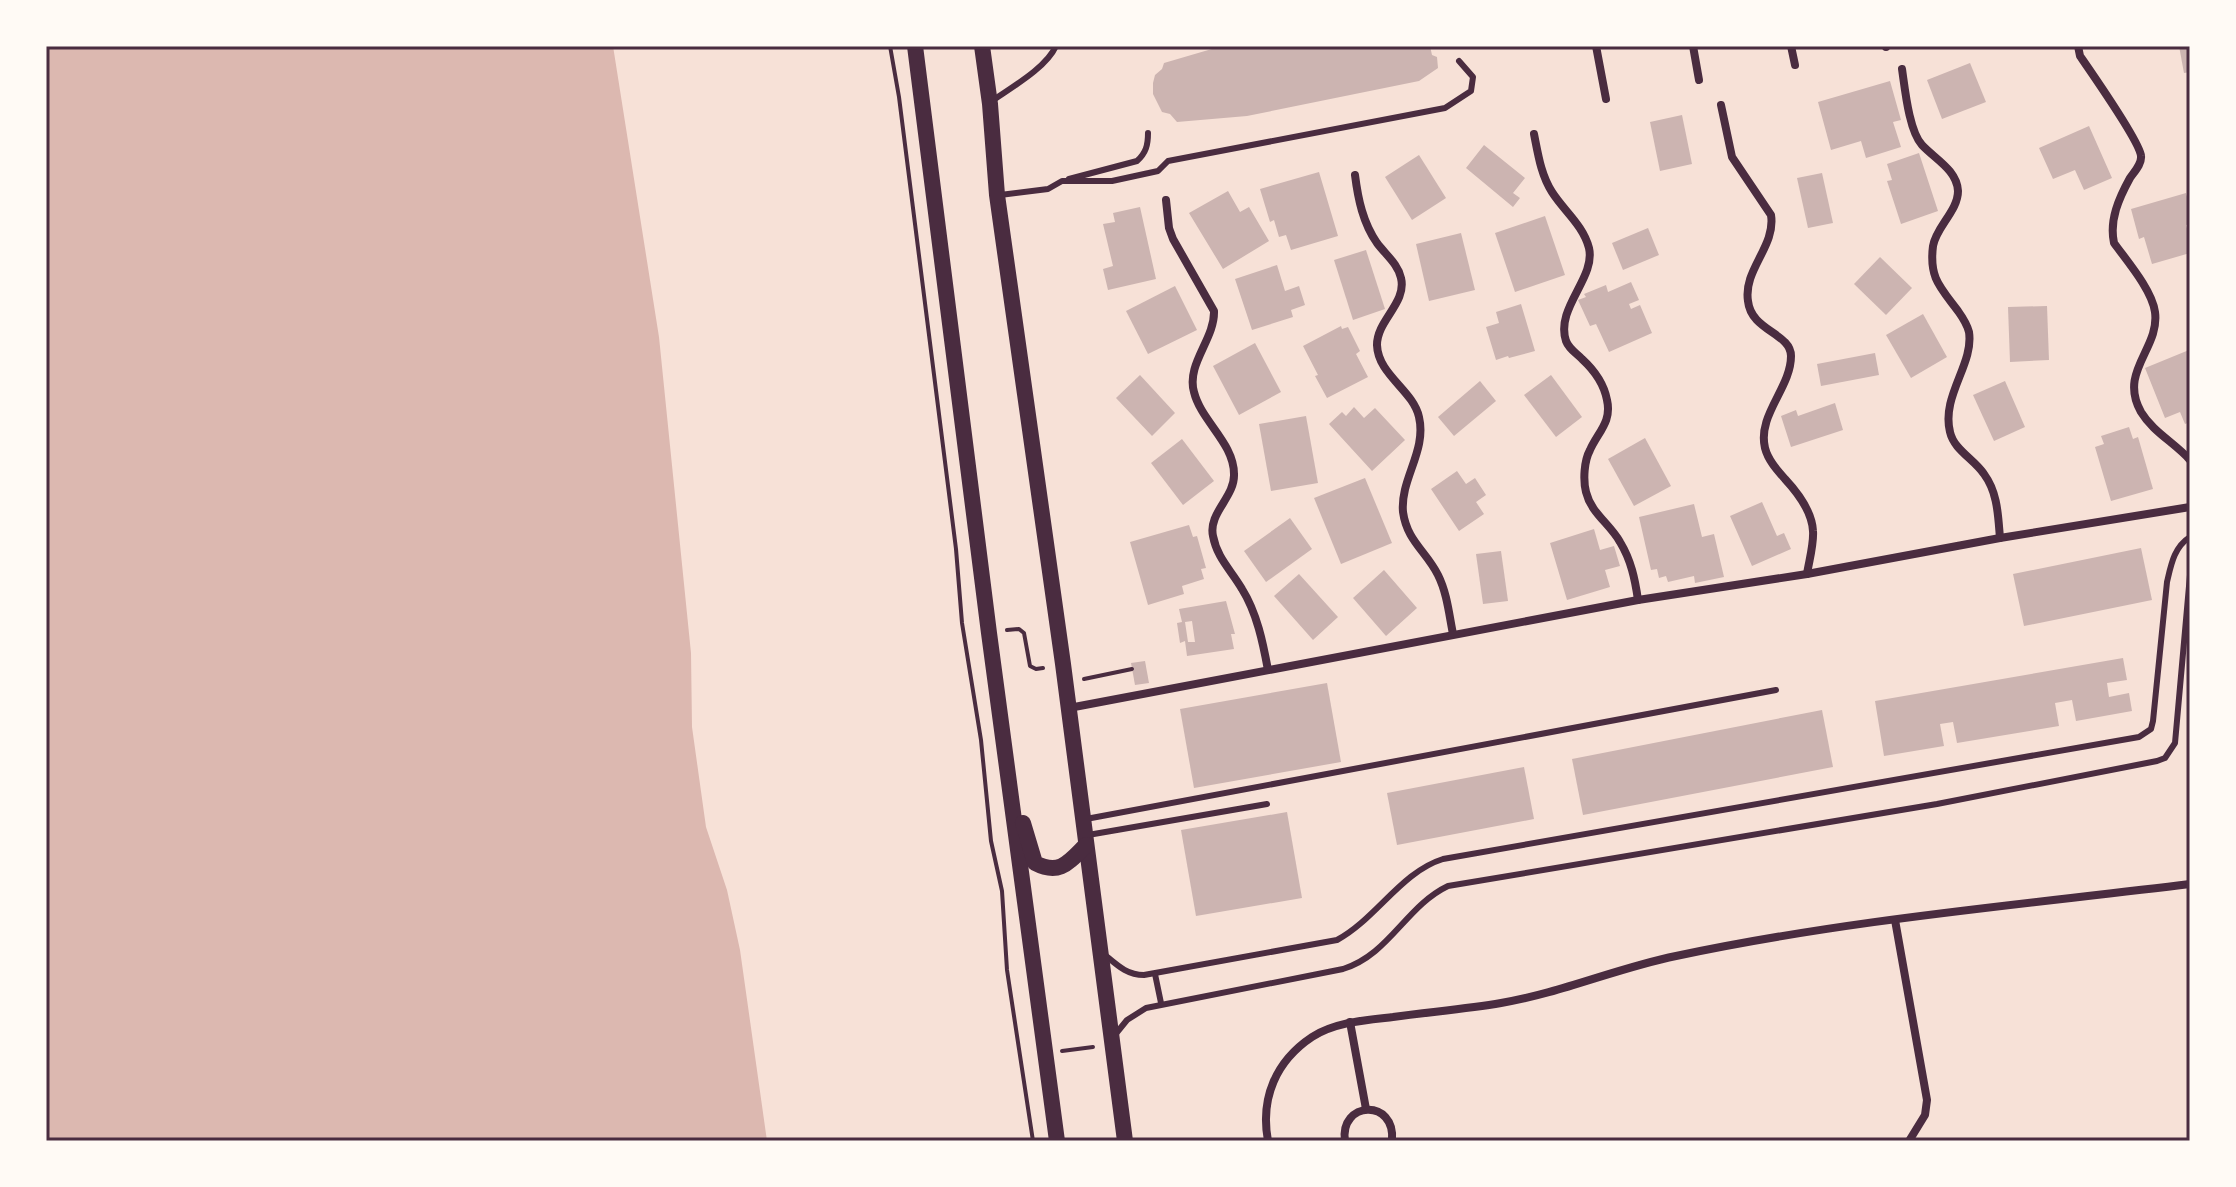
<svg xmlns="http://www.w3.org/2000/svg" width="2236" height="1187" viewBox="0 0 2236 1187" font-family="Lora,serif">
  <style>
    .water { fill: #dcb8b0 }
    .building { fill: #ccb4b1; fill-rule: evenodd }
    .lines { fill: none; stroke-linecap: round; stroke-linejoin: round }
    .path { stroke: #4a2c40; stroke-width: 4 }
    .service { stroke: #4a2c40; stroke-width: 6 }
    .minor { stroke: #4a2c40; stroke-width: 8 }
    .secondary { stroke: #4a2c40; stroke-width: 16 }
    .neatline { fill: none; stroke: #4a2c40; stroke-width: 3 }
  </style>
  <rect width="100%" height="100%" fill="#f7e1d7"/>
  <polygon class="water" points="46,46 613,46 659,337 691,653 692,727 706,827 727,890 740,950 767,1141 46,1141"/>
  <g class="building">
    <polygon points="1222,46 1430,46 1432,55 1437,57 1438,68 1419,81 1247,116 1177,122 1170,114 1162,112 1153,94 1153,83 1155,75 1162,69 1164,63"/>
    <polygon points="2179,46 2190,46 2190,72 2184,73"/>
    <polygon points="1970,63 1986,102 1942,119 1927,80"/>
    <polygon points="1890,81 1901,120 1893,122 1901,147 1866,158 1861,141 1831,150 1818,102"/>
    <polygon points="1682,115 1692,164 1660,171 1650,122"/>
    <polygon points="2089,126 2112,178 2084,190 2075,170 2053,179 2039,148"/>
    <polygon points="1484,145 1525,178 1513,193 1520,198 1513,207 1466,168"/>
    <polygon points="1919,153 1938,211 1901,224 1887,181 1892,180 1887,164"/>
    <polygon points="1419,155 1446,198 1412,220 1385,177"/>
    <polygon points="1319,172 1338,236 1291,250 1286,235 1279,237 1274,220 1270,222 1260,189"/>
    <polygon points="1822,173 1833,223 1808,228 1797,178"/>
    <polygon points="1228,191 1240,212 1249,207 1269,241 1223,269 1189,213"/>
    <polygon points="2186,193 2190,208 2190,224 2186,225 2190,239 2190,253 2152,264 2144,237 2139,239 2131,209"/>
    <polygon points="1140,207 1156,279 1108,290 1103,269 1113,266 1103,224 1115,222 1113,213"/>
    <polygon points="1545,216 1565,275 1515,292 1495,233"/>
    <polygon points="1648,228 1659,255 1623,270 1612,243"/>
    <polygon points="1461,233 1475,290 1429,301 1416,244"/>
    <polygon points="1366,250 1385,309 1353,320 1334,260"/>
    <polygon points="1880,257 1912,288 1886,315 1854,284"/>
    <polygon points="1277,265 1285,291 1299,286 1305,305 1291,310 1293,317 1252,330 1235,279"/>
    <polygon points="1631,282 1639,300 1629,304 1631,309 1640,305 1652,333 1609,352 1596,324 1590,326 1578,300 1586,297 1584,294 1606,285 1608,292"/>
    <polygon points="1175,286 1197,330 1148,354 1126,311"/>
    <polygon points="1521,304 1535,351 1509,358 1508,356 1496,360 1486,327 1499,323 1496,312"/>
    <polygon points="2047,306 2049,360 2010,362 2008,307"/>
    <polygon points="1923,314 1947,357 1911,378 1886,335"/>
    <polygon points="1341,326 1342,329 1348,327 1360,351 1356,354 1368,377 1327,398 1315,376 1318,375 1303,346"/>
    <polygon points="1255,343 1281,392 1239,415 1213,366"/>
    <polygon points="2189,350 2190,422 2185,424 2180,412 2165,418 2145,368"/>
    <polygon points="1875,353 1879,375 1821,386 1817,364"/>
    <polygon points="1140,375 1175,413 1152,436 1116,398"/>
    <polygon points="1551,375 1582,417 1556,437 1524,395"/>
    <polygon points="1480,381 1496,401 1454,436 1438,417"/>
    <polygon points="2005,381 2025,427 1994,441 1973,395"/>
    <polygon points="1835,403 1843,430 1791,447 1781,416 1796,410 1798,416"/>
    <polygon points="1354,407 1364,418 1375,408 1405,440 1372,471 1329,424 1342,412 1346,416"/>
    <polygon points="1306,416 1318,483 1271,491 1259,424"/>
    <polygon points="2129,427 2133,439 2138,437 2153,489 2111,501 2095,447 2104,444 2101,436"/>
    <polygon points="1645,438 1671,486 1634,506 1608,459"/>
    <polygon points="1182,439 1214,481 1183,505 1151,463"/>
    <polygon points="1457,471 1466,484 1475,478 1486,495 1476,502 1484,514 1459,531 1431,489"/>
    <polygon points="1365,478 1392,543 1341,564 1314,498"/>
    <polygon points="1762,502 1777,536 1784,533 1791,549 1752,566 1730,516"/>
    <polygon points="1694,504 1702,537 1714,534 1724,577 1695,583 1694,576 1668,582 1666,576 1659,578 1657,569 1651,570 1639,517"/>
    <polygon points="1290,518 1312,549 1266,582 1244,551"/>
    <polygon points="1189,525 1193,537 1197,536 1206,568 1201,569 1204,579 1182,586 1184,594 1148,605 1130,542"/>
    <polygon points="1594,529 1600,550 1614,546 1620,566 1605,570 1610,587 1567,600 1550,543"/>
    <polygon points="2141,548 2152,600 2024,626 2013,574"/>
    <polygon points="1501,551 1508,601 1483,604 1476,554"/>
    <polygon points="1384,570 1417,608 1386,636 1353,598"/>
    <polygon points="1299,574 1338,617 1313,640 1274,596"/>
    <path d="M 1226,601 L 1235,634 L 1231,634 L 1234,649 L 1187,656 L 1185,641 L 1180,643 L 1177,623 L 1182,622 L 1179,609 ZM 1192,621 L 1195,642 L 1188,642 L 1185,622 Z"/>
    <polygon points="2123,658 2127,680 2107,683 2109,697 2129,693 2132,711 2076,721 2072,700 2055,703 2059,726 1957,743 1953,722 1940,724 1944,746 1884,756 1875,701"/>
    <polygon points="1145,661 1149,683 1135,685 1131,663"/>
    <polygon points="1327,683 1341,762 1194,788 1180,709"/>
    <polygon points="1822,710 1833,767 1583,815 1572,759"/>
    <polygon points="1524,767 1534,819 1397,845 1387,793"/>
    <polygon points="1287,812 1302,898 1196,916 1181,830"/>
  </g>
  <g class="lines">
    <g class="path">
      <polyline points="890,46 899,97 956,549 962,623 981,740 991,841 1002,891 1007,970 1033,1141"/>
      <polyline points="1007,630 1019,629 1024,633 1030,666 1036,669 1043,668"/>
      <polyline points="1084,679 1132,669"/>
      <polyline points="1062,1051 1093,1047"/>
    </g>
    <g class="service">
      <path d="M 992,101 C 1012,87 1046,68 1056,46"/>
      <path d="M 1069,179 L 1137,161 C 1146,153 1148,145 1148,133"/>
      <polyline points="1000,195 1048,189 1062,181 1112,181 1158,171 1168,161 1445,108 1471,91 1473,77 1459,61"/>
      <polyline points="1086,819 1776,690"/>
      <polyline points="1088,835 1267,804"/>
      <path d="M 1105,955 C 1117,965 1127,975 1144,975 L 1337,940 C 1376,919 1401,872 1443,859 L 2139,737 L 2151,729 L 2153,721 L 2167,582 C 2171,565 2174,547 2190,537"/>
      <polyline points="1155,974 1161,1003"/>
      <path d="M 1114,1036 L 1127,1020 L 1146,1008 L 1343,969 C 1389,955 1406,906 1448,886 L 1937,804 L 2157,761 L 2165,758 L 2175,743 L 2190,575"/>
    </g>
    <g class="minor">
      <polyline points="1596,46 1606,99"/>
      <polyline points="1693,46 1699,80"/>
      <polyline points="1791,46 1795,65"/>
      <polyline points="1886,46 1886,47"/>
      <path d="M 2078,46 L 2080,56 C 2091,72 2140,142 2141,156 C 2142,164 2134,172 2130,178 C 2119,198 2109,220 2114,243 C 2127,261 2152,290 2155,312 C 2160,349 2118,371 2141,412 C 2153,432 2175,443 2190,460"/>
      <path d="M 1902,69 C 1905,89 1909,131 1922,145 C 1935,159 1957,170 1958,191 C 1958,211 1936,227 1933,246 C 1929,278 1940,287 1958,311 C 1963,318 1967,324 1969,332 C 1974,364 1941,396 1950,432 C 1954,450 1974,459 1984,474 C 1998,493 1998,516 2000,538"/>
      <path d="M 1721,105 L 1732,157 L 1771,215 C 1776,246 1743,270 1748,301 C 1751,331 1791,333 1791,356 C 1791,388 1757,415 1765,448 C 1768,460 1777,470 1785,479 C 1798,493 1812,511 1813,531 C 1814,544 1809,561 1807,574"/>
      <path d="M 1534,134 C 1538,154 1541,175 1552,192 C 1564,211 1583,225 1589,248 C 1596,278 1555,308 1566,341 C 1569,349 1576,353 1582,359 C 1594,370 1604,384 1607,400 C 1612,422 1598,432 1590,450 C 1584,461 1583,480 1586,492 C 1591,513 1610,524 1620,542 C 1631,560 1635,579 1638,600"/>
      <path d="M 1355,175 C 1358,199 1363,223 1377,243 C 1386,255 1398,264 1401,278 C 1407,303 1377,320 1377,345 C 1378,375 1413,390 1419,417 C 1427,451 1400,479 1403,512 C 1407,541 1426,551 1438,575 C 1447,593 1449,614 1453,634"/>
      <path d="M 1166,200 L 1169,228 L 1173,239 L 1214,311 C 1215,339 1186,364 1194,392 C 1201,421 1234,443 1234,474 C 1235,497 1208,513 1213,536 C 1217,558 1231,570 1242,589 C 1257,613 1263,643 1268,670"/>
      <polyline points="1069,708 1638,600 1807,574 2000,538 2190,507"/>
      <polyline points="1895,920 1927,1100 1925,1115 1909,1141"/>
      <polyline points="1350,1022 1366,1109"/>
      <path d="M 1268,1141 C 1260,1098 1276,1061 1312,1037 C 1335,1022 1367,1020 1393,1017 C 1429,1012 1466,1009 1501,1003 C 1561,993 1617,968 1676,956 C 1845,920 2019,905 2190,884"/>
      <path d="M 1345,1141 C 1339,1101 1396,1098 1392,1141"/>
    </g>
    <g class="secondary">
      <polyline points="915,46 989,633 1057,1141"/>
      <polyline points="982,46 990,104 997,195 1063,664 1125,1141"/>
      <path d="M 1023,823 L 1035,863 C 1060,876 1069,862 1086,845"/>
    </g>
  </g>
  <rect width="2236" height="1187" fill="none" stroke="#fffaf5" stroke-width="96"/>
  <rect x="48" y="48" width="2140" height="1091" class="neatline"/>
</svg>
